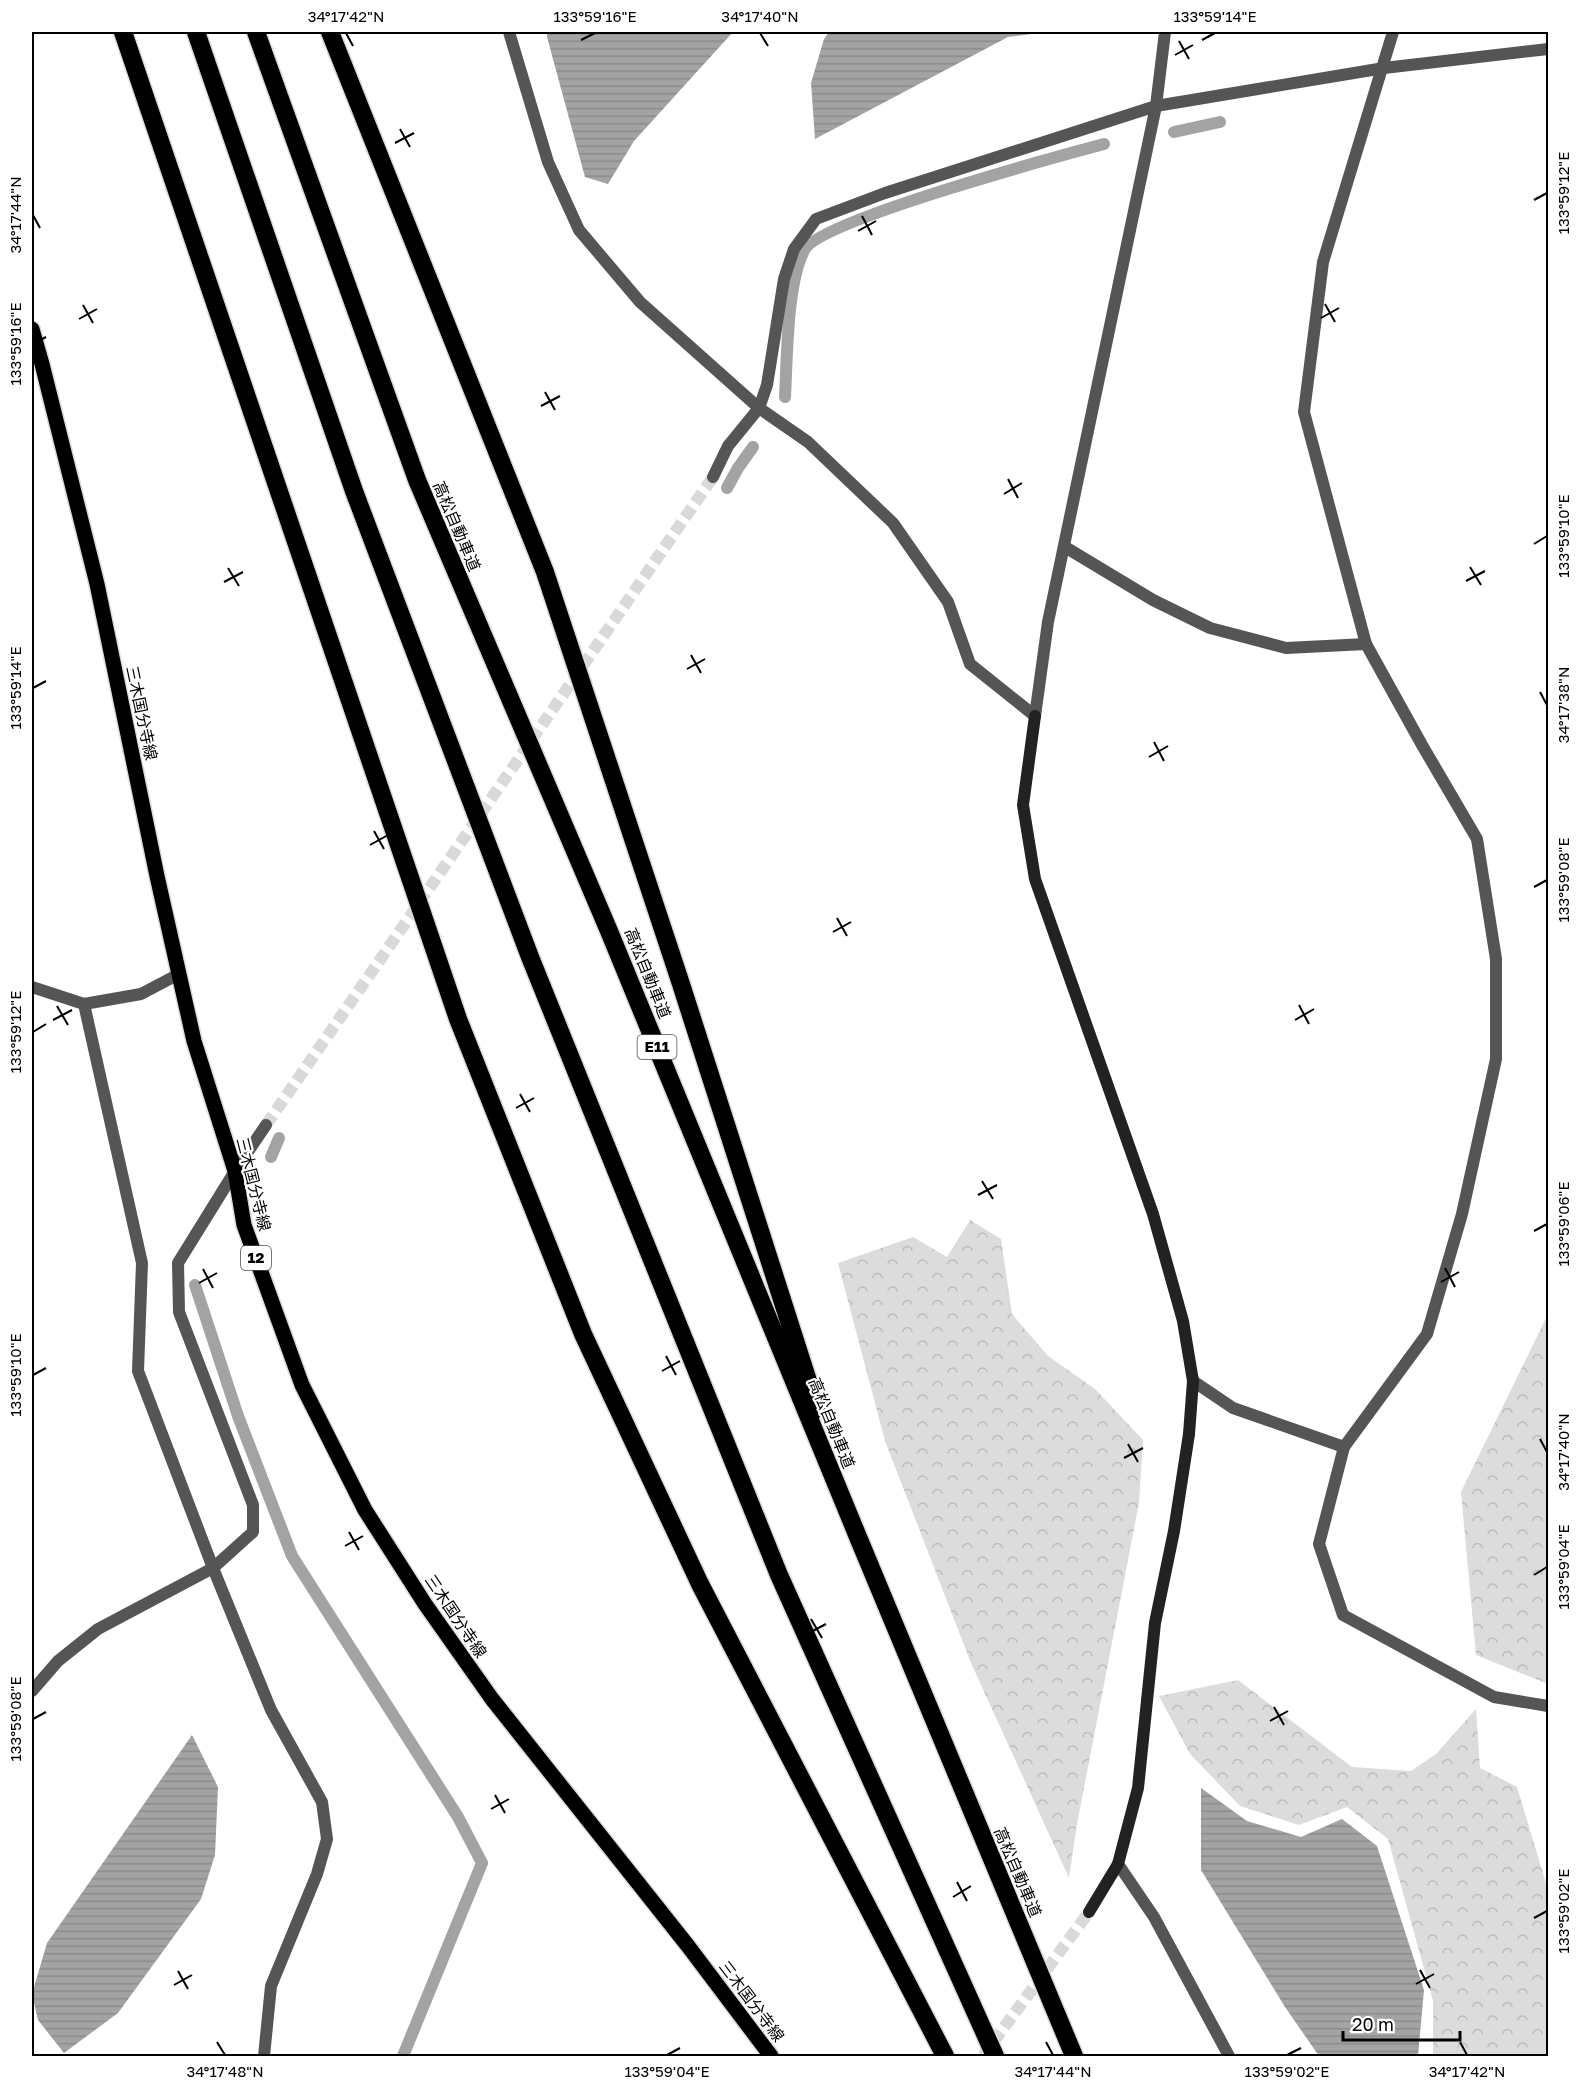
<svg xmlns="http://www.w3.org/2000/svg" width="1580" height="2088" viewBox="0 0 1580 2088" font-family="'Golos Text','Noto Sans JP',sans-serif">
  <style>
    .forest { fill: url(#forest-crowns) }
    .water { fill: url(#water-rules) }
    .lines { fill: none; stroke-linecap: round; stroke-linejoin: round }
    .stream { stroke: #a3a3a3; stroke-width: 12 }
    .street-tunnel { stroke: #d9d9d9; stroke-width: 12; stroke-dasharray: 12 6; stroke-linecap: butt }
    .secondary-tunnel { stroke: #d9d9d9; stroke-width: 12; stroke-dasharray: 12 6; stroke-linecap: butt }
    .primary-casing { stroke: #dbdbdb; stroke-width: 18 }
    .highway-casing { stroke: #dbdbdb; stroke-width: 21 }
    .street { stroke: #555; stroke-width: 12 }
    .secondary { stroke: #222; stroke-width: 12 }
    .primary { stroke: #000; stroke-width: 15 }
    .highway { stroke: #000; stroke-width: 18 }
    .ticks { fill: none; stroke: #000; stroke-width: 2 }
    .labels { text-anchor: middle; stroke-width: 4.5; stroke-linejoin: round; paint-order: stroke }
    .shield { fill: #fff; stroke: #4c4c4c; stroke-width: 1.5 }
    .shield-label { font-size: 15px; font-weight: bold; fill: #000 }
    .street-label { font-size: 16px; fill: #000; stroke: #fff }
    .neatline { fill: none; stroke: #000; stroke-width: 2 }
    .ticks-label { font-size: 15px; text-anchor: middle; fill: #000 }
  </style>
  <defs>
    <pattern id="forest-crowns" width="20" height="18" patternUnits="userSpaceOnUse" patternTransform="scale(1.5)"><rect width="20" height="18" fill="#dcdcdc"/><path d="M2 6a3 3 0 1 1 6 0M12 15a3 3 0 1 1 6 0" fill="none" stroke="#bbb"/></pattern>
    <pattern id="water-rules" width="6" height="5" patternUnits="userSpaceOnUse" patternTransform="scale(1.5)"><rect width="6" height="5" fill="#a3a3a3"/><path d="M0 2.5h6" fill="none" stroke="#8b8b8b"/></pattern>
  </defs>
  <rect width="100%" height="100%" fill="#fff"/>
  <g class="forest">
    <polygon points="970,1220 1001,1239 1012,1314 1048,1356 1095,1389 1143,1440 1139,1503 1077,1824 1069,1878 971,1663 885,1441 838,1263 913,1237 947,1257"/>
    <polygon points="1548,1314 1548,1684 1476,1655 1461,1492"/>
    <polygon points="1238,1680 1352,1767 1411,1771 1436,1754 1476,1709 1480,1768 1517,1787 1548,1890 1548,2056 1433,2056 1433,2001 1388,1839 1347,1807 1299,1825 1240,1806 1190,1754 1159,1696"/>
  </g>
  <g class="water">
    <polygon points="547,32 733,32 634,141 608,184 585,177 547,37"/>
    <polygon points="829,32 1047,32 1008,37 815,139 811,83 824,39"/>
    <polygon points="192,1735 218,1787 215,1855 201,1899 118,2013 64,2053 38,2020 32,1994 47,1943"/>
    <polygon points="1201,1788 1247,1821 1301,1837 1342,1819 1377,1846 1424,1990 1418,2056 1319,2056 1285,2007 1201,1870"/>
  </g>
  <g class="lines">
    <g class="stream">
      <polyline points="1174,132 1220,122"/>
      <path d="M 785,397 C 787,360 787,279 805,249 C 823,220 1059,156 1104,144"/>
      <polyline points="727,488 738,468 753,447"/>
      <polyline points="271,1157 279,1138"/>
      <polyline points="195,1285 238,1416 292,1556 458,1817 482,1863 403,2056"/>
    </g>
    <polyline class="street-tunnel" points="266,1125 713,477"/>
    <polyline class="secondary-tunnel" points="983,2056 1089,1912"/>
    <g class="primary-casing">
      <polyline id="primary" points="32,329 42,364 97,584 157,876 194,1041 235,1171 244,1225 302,1385 365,1510 425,1604 492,1699 688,1946 771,2056"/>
    </g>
    <g class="highway-casing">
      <g id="highway">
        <polyline points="123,32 458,1019 583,1334 700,1584 945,2056"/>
        <polyline points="196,32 354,491 530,957 779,1575 995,2056"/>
        <polyline points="256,32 417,480 609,931 858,1537 1074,2056"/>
        <polyline points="330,32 545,572 681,984 817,1409"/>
      </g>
    </g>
    <g class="street">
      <polyline points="509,32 548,162 579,230 640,302 759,408 808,442 893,523 948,602 970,664 1035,716"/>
      <polyline points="1393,32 1323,262 1304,412 1366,644 1422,745 1477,839 1496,959 1496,1059 1462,1214 1427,1334 1344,1447 1319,1544 1343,1615 1494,1697 1548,1706"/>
      <polyline points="713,477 728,446 759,408 767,385 784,279 794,249 816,219 885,193 1156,106 1384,68 1548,49"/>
      <polyline points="1065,547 1153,600 1210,628 1286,648 1366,644"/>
      <polyline points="1035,716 1048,622 1156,106 1165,32"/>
      <polyline points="32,987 84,1004 142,1263 138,1371 213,1568 271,1710 322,1802 327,1839 317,1874 271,1986 264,2056"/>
      <polyline points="84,1004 141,994 179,974"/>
      <polyline points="1193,1381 1233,1408 1344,1447"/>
      <polyline points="32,1691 58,1661 98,1629 213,1568 253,1532 253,1505 179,1312 178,1263 235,1171 266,1125"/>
      <polyline points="1118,1864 1154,1917 1229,2056"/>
    </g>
    <polyline class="secondary" points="1035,716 1023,805 1035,879 1153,1214 1183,1321 1193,1381 1189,1434 1174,1531 1155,1623 1138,1788 1118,1864 1089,1912"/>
    <use href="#primary" class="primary"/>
    <use href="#highway" class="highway"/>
  </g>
  <path class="ticks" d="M 346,33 L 353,46M 760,33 L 768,46M 581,40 L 595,33M 1202,40 L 1215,33M 1179,41 L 1189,59M 1175,55 L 1193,45M 400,129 L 410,147M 395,143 L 414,133M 1534,200 L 1547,193M 33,215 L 40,228M 862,216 L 872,235M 858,231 L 876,221M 1325,304 L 1335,322M 83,305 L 93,323M 1321,318 L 1339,308M 79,319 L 97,309M 33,344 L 46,337M 545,392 L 555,410M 541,406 L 560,396M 1008,479 L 1018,498M 1004,494 L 1022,483M 1534,544 L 1547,536M 1470,567 L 1481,585M 228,568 L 239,586M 1466,581 L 1485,571M 224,582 L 243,572M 691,655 L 701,673M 687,669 L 705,659M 33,688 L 46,681M 1540,692 L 1547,705M 1154,742 L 1164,761M 1149,757 L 1168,746M 374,831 L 384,849M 370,845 L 388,835M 1534,887 L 1547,880M 837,918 L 847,936M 833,932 L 851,922M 1299,1005 L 1309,1024M 57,1006 L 68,1025M 53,1020 L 72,1010M 1295,1020 L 1314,1009M 33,1032 L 46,1024M 520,1094 L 530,1112M 516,1108 L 534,1098M 982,1181 L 993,1199M 978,1195 L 997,1185M 1534,1231 L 1547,1224M 1445,1268 L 1455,1287M 203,1269 L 213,1288M 1441,1282 L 1459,1272M 199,1283 L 217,1273M 666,1356 L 676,1375M 662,1371 L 680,1361M 33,1375 L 46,1368M 1540,1439 L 1547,1452M 1128,1444 L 1138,1462M 1124,1458 L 1143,1448M 349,1532 L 359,1550M 345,1546 L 363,1536M 1534,1575 L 1547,1567M 811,1619 L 822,1638M 807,1634 L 826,1624M 1274,1707 L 1284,1725M 33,1719 L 46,1712M 1270,1721 L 1288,1711M 495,1795 L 505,1813M 491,1809 L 509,1799M 957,1882 L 967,1901M 953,1897 L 971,1886M 1534,1918 L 1547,1911M 1420,1970 L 1430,1988M 178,1971 L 188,1989M 1416,1984 L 1434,1974M 174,1985 L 192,1975M 217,2042 L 225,2055M 1046,2042 L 1053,2055M 1460,2042 L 1467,2055M 667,2055 L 680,2048M 1287,2055 L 1301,2048"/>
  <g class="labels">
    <g class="shield">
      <rect x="637.5" y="1035" width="39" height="24" rx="4.5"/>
      <rect x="241" y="1246" width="30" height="24" rx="4.5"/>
    </g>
    <g class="shield-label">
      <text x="657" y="1052">E11</text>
      <text x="256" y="1263">12</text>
    </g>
    <g class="street-label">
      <text transform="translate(457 526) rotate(67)" y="6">高松自動車道</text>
      <text transform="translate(142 713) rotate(78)" y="6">三木国分寺線</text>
      <text transform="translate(648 973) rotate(68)" y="6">高松自動車道</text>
      <text transform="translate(254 1184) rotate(76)" y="6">三木国分寺線</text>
      <text transform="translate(832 1423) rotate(68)" y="6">高松自動車道</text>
      <text transform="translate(456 1616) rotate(56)" y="6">三木国分寺線</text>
      <text transform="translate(1018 1872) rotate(67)" y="6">高松自動車道</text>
      <text transform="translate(752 2001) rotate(53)" y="6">三木国分寺線</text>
    </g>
  </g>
  <rect width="1580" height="2088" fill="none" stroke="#ffffff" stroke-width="66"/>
  <path d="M1343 2031v9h117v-9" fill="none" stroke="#000000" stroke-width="3"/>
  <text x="1352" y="2031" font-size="18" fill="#000000" stroke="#ffffff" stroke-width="4.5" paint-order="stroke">20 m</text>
  <rect x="33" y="33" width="1514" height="2022" class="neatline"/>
  <g class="ticks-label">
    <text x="346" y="22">34°17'42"N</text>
    <text x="595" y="22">133°59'16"E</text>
    <text x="760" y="22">34°17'40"N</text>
    <text x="1215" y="22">133°59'14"E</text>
    <text transform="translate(1564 193) rotate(-90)" y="5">133°59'12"E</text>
    <text transform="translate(16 215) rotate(-90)" y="5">34°17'44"N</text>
    <text transform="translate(16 344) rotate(-90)" y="5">133°59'16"E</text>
    <text transform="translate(1564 536) rotate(-90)" y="5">133°59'10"E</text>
    <text transform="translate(16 688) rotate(-90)" y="5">133°59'14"E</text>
    <text transform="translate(1564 705) rotate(-90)" y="5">34°17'38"N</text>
    <text transform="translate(1564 880) rotate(-90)" y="5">133°59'08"E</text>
    <text transform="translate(16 1032) rotate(-90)" y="5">133°59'12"E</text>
    <text transform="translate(1564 1224) rotate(-90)" y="5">133°59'06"E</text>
    <text transform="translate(16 1375) rotate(-90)" y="5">133°59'10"E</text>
    <text transform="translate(1564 1452) rotate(-90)" y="5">34°17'40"N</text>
    <text transform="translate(1564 1567) rotate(-90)" y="5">133°59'04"E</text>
    <text transform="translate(16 1719) rotate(-90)" y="5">133°59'08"E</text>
    <text transform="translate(1564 1911) rotate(-90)" y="5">133°59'02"E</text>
    <text x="225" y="2077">34°17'48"N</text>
    <text x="667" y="2077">133°59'04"E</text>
    <text x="1053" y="2077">34°17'44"N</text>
    <text x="1287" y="2077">133°59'02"E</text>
    <text x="1467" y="2077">34°17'42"N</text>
  </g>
</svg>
